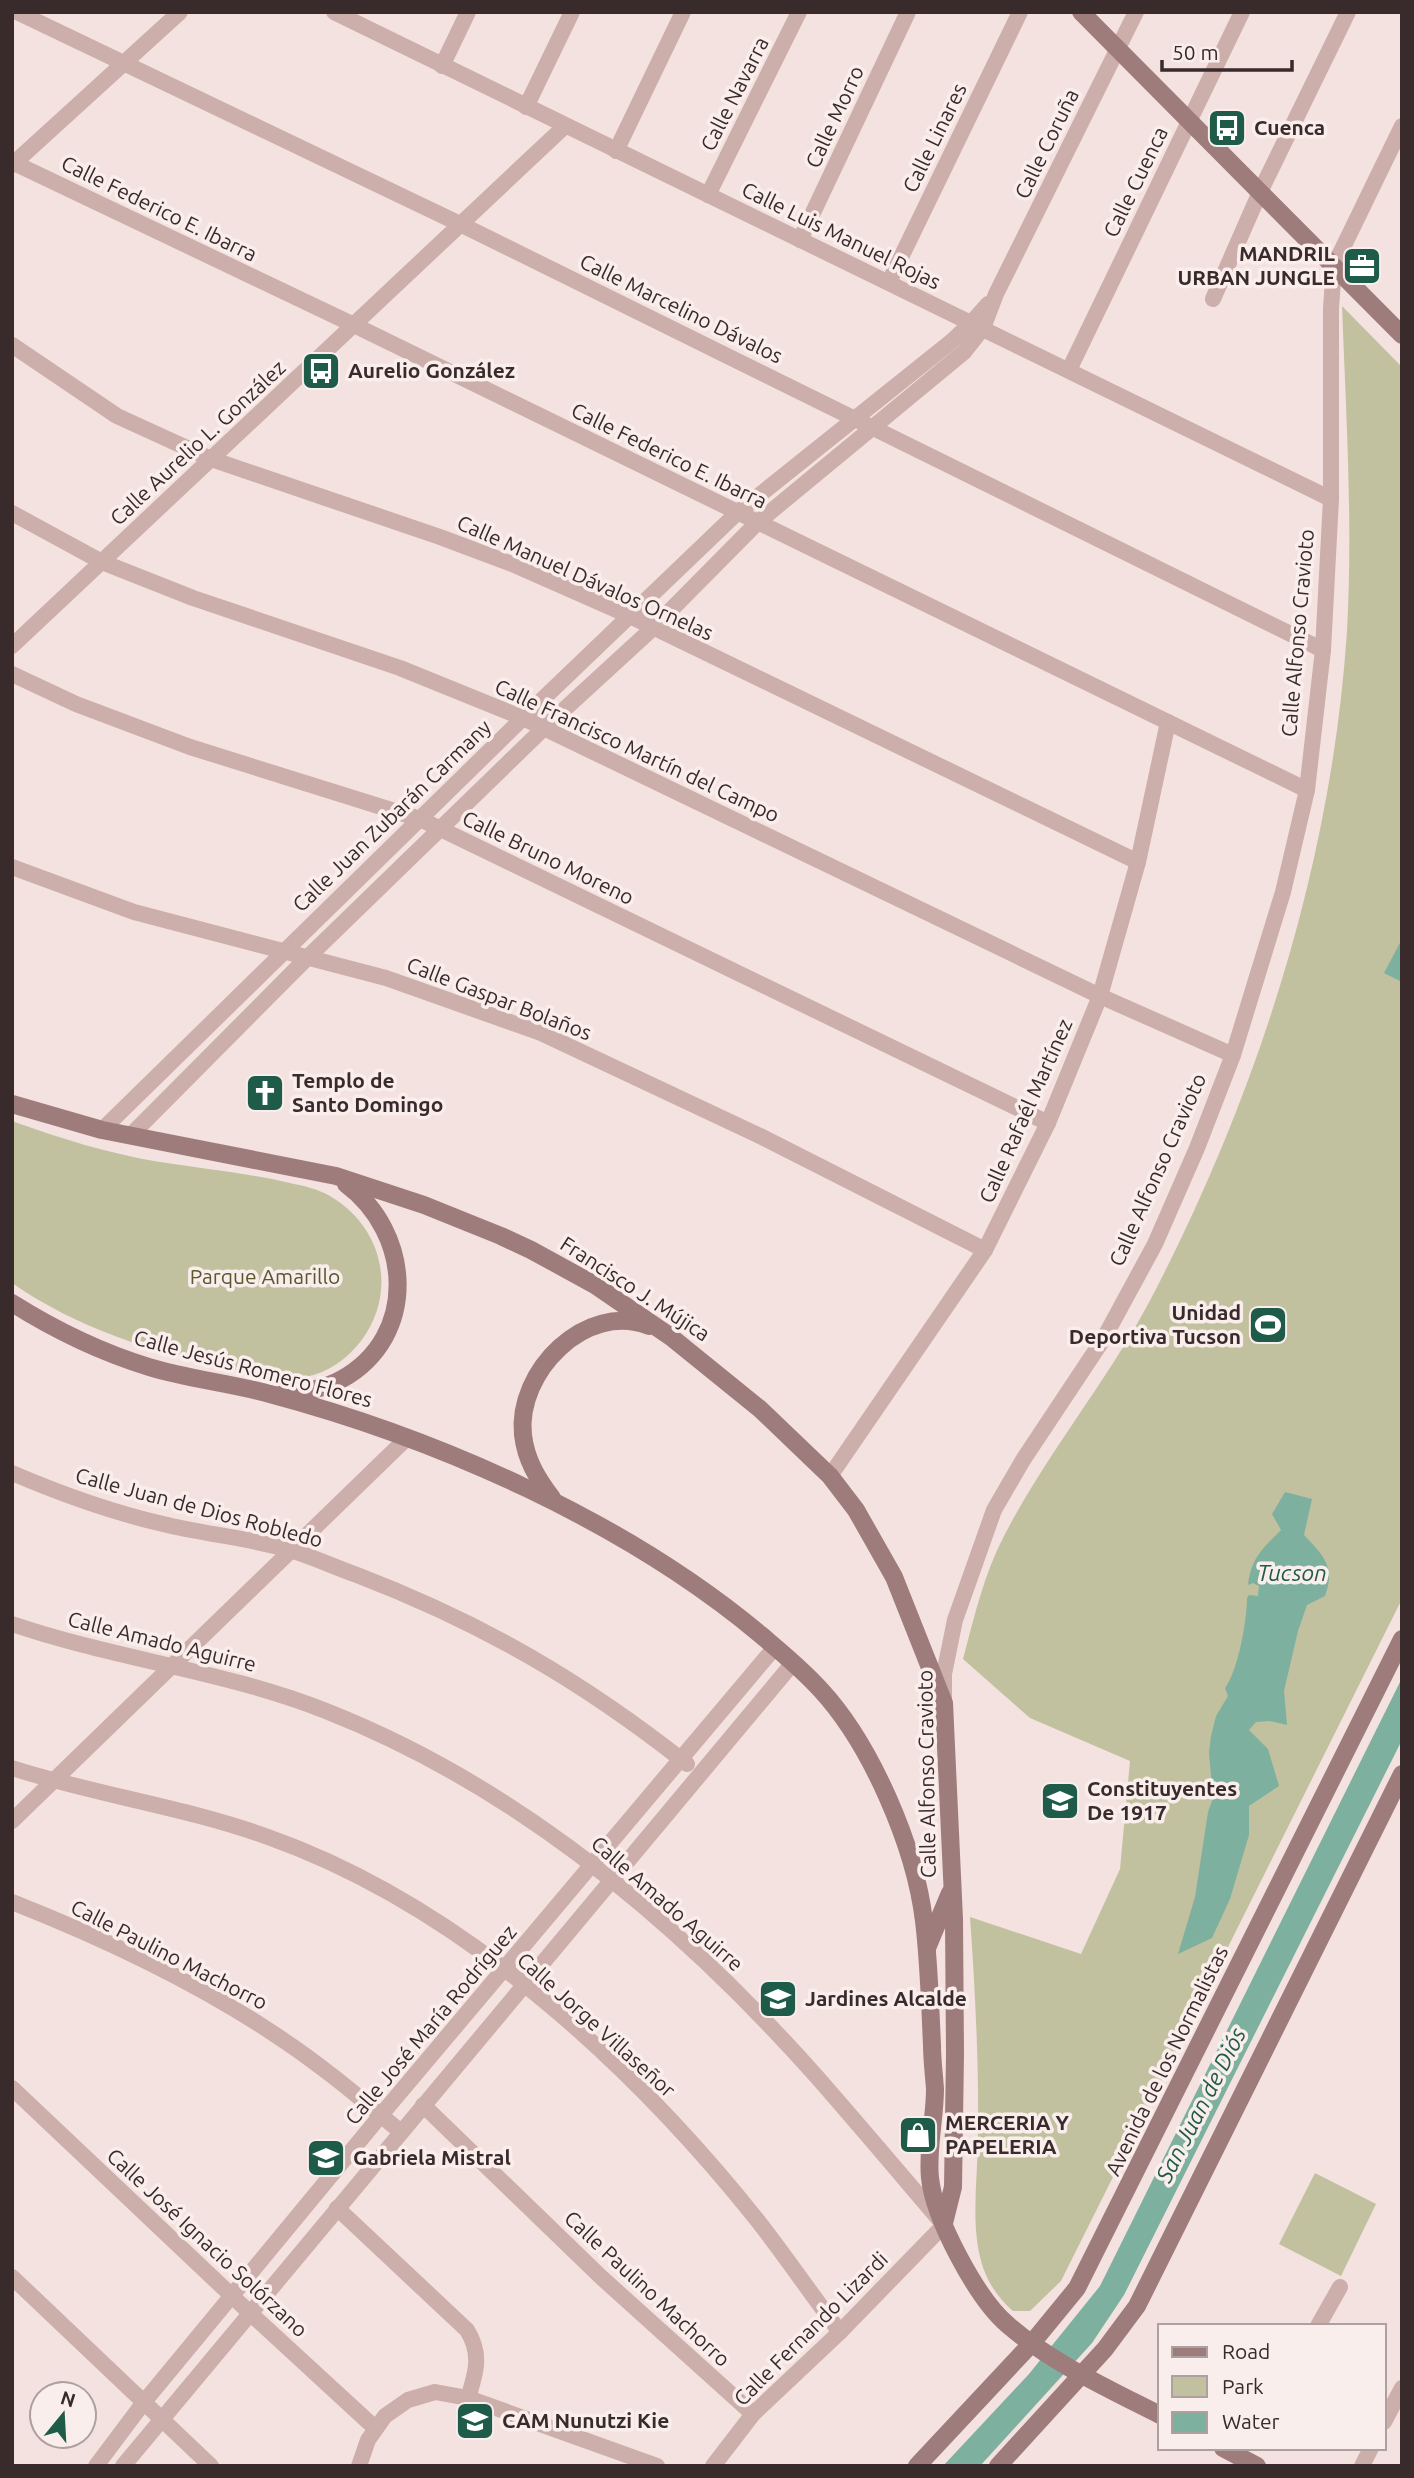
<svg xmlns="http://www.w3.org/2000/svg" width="1414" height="2478" viewBox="0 0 1414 2478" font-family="Ubuntu,sans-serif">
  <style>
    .green { fill: #c2c19f }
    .water { fill: #7eb0a0 }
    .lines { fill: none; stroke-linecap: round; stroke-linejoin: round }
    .street { stroke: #ccaeab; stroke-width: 16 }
    .secondary { stroke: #9f7c7c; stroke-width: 18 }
    .labels { text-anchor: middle; stroke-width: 7; stroke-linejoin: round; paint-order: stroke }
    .street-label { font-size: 21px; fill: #392a2b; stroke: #faeeec }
    .poi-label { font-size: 21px; font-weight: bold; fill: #392a2b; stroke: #faeeec; text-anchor: start }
    .park-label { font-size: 21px; fill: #58572e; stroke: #faeeec }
    .water-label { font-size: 23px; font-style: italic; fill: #1f5b49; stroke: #faeeec }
  </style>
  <rect width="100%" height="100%" fill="#f3e2df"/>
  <g class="green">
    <path d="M 1342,306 L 1402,367 L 1402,1599 L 1061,2281 L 1030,2311 L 1013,2311 C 994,2295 982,2273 978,2247 C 972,2210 978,2172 978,2135 C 979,2062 975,1989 970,1917 L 1081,1954 L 1120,1869 L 1130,1761 L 1030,1718 L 963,1659 C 974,1618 984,1574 1004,1536 C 1048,1451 1111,1377 1155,1291 C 1260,1087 1332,860 1347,631 C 1353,523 1346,414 1342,306 Z"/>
    <path d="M 12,1121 C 59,1138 110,1154 160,1162 C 204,1169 247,1173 290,1183 C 304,1186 318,1189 330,1196 C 383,1227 398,1292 361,1341 C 347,1359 328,1373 305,1377 C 279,1381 253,1374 227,1368 C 150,1351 77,1328 12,1283 Z"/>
    <polygon points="1315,2173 1376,2204 1341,2276 1279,2244"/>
  </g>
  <g class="water">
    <polygon points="1402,939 1402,982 1384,973"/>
    <path d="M 1285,1492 L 1312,1499 L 1304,1535 C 1323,1555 1336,1567 1325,1596 L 1307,1605 L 1298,1631 L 1284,1691 L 1287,1725 L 1270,1721 L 1256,1722 L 1249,1730 L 1268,1749 L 1279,1786 L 1249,1806 L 1249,1835 L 1230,1899 L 1212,1938 L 1178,1954 L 1195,1897 L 1208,1812 L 1213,1798 L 1209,1753 L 1211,1736 L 1216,1716 L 1228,1696 L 1225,1688 C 1238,1671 1247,1620 1247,1598 L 1249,1595 L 1258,1596 L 1259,1586 L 1253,1583 L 1248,1585 C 1251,1558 1263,1548 1281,1530 L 1272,1514 Z"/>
    <polygon points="1402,1678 1402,1740 1124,2295 1092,2343 980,2466 943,2466 1029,2374 1100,2286"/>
  </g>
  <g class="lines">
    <g class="street">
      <polyline points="17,12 460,224 1323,650"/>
      <polyline points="334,12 1331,499"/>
      <polyline points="442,66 468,12"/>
      <polyline points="526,107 572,12"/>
      <polyline points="616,151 683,12"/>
      <polyline points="12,162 354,325 1307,790"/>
      <polyline points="12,165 180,12"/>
      <polyline points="708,195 799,12"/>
      <polyline points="800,240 908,12"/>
      <polyline points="889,282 1020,12"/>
      <polyline points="1213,299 1260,192 1348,12"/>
      <polyline points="12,345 117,416 211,459 440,537 512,564 630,616 1138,862"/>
      <polyline points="1069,370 1242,12"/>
      <polyline points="12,513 102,562 193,598 400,668 523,718 1100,996 1233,1055"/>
      <polyline points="12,646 565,126"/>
      <polyline points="12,674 76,704 190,747 420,819 1048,1123"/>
      <polyline points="12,867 134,912 386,978 541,1033 760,1136 985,1250"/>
      <polyline points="102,1130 523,718 737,513 952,341 972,322 988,304"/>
      <polyline points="131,1135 307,958 544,728 653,628 757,523 964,352 983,328 996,294 1136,12"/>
      <path d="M 12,1473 C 61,1494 111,1512 163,1524 C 204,1534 247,1538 287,1549 C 311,1556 334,1567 357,1575 C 482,1623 582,1681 687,1764"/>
      <polyline points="830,1476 985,1250 1048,1123 1100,996 1138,862 1168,722"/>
      <path d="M 12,1624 C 115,1659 225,1671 326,1711 C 519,1787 681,1924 817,2077 C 860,2126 902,2176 944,2225 L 840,2332 L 753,2414 L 713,2466"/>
      <polyline points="944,1700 944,1674 955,1620 994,1510 1023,1460 1104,1338 1155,1244 1197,1148 1233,1055 1283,892 1307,790 1323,650 1331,499 1331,308 1334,266 1402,126"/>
      <path d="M 12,1768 C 96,1795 185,1807 268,1837 C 460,1905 632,2063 758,2221 C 786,2257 812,2295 840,2332"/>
      <polyline points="12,1821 408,1437"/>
      <path d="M 12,1902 C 103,1938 193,1980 274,2034 C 319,2063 360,2098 401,2132"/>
      <polyline points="12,2088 250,2313 375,2428"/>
      <polyline points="423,2105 602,2278 753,2414"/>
      <path d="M 337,2208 L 467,2330 C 482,2354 476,2373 468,2398"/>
      <polyline points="12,2277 211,2466"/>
      <polyline points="1318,2326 1340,2287"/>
      <polyline points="1384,2422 1402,2388"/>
      <polyline points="96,2466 144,2402 381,2115 775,1647"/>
      <polyline points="123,2466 793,1663"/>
      <polyline points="359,2466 368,2440 385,2416 408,2400 435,2392 468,2398 657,2466"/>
      <polyline points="1362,2466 1371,2448"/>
    </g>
    <g class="secondary">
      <polyline points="1081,12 1402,335"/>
      <polyline points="12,1104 102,1130 336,1176 424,1205 501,1236 531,1250 595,1285 671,1337 760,1409 830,1476 856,1510 894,1577 944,1703 954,1919 955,2054 953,2187 944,2223"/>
      <path d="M 12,1303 C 55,1330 100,1352 149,1367 C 188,1379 230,1383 270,1394 C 439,1439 626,1522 761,1635 C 781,1652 802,1669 820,1689 C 871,1744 915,1846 924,1921 C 929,1962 930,2003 932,2045 C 932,2060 934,2074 935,2089 C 935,2118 927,2149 930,2178 C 934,2218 977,2299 1008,2325 C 1050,2362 1111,2390 1160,2415"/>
      <path d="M 280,1393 C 302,1392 323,1390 342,1379 C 419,1336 412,1233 346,1184"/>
      <path d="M 552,1498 C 537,1478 526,1460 523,1435 C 516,1372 586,1301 649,1326"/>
      <polyline points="927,1948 950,1893"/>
      <polyline points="1223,2448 1257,2466"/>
      <polyline points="917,2466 1032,2343 1077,2288 1402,1639"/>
      <polyline points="998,2466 1105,2349 1137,2306 1402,1774"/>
    </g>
  </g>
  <defs>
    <g id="bus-square" transform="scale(2.0125)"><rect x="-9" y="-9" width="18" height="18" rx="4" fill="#1f5b49" stroke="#faeeec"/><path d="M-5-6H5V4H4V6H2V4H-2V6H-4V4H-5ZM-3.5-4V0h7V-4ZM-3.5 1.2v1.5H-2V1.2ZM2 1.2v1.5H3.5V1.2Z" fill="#fff"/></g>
    <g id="office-square" transform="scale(2.0125)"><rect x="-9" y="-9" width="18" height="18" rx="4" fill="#1f5b49" stroke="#faeeec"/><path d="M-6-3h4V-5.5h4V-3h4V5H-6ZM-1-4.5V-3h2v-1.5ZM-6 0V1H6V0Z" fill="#fff"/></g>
    <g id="church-square" transform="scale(2.0125)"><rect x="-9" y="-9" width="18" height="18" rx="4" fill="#1f5b49" stroke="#faeeec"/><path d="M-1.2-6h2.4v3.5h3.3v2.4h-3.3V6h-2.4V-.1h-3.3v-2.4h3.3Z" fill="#fff"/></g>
    <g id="stadium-square" transform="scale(2.0125)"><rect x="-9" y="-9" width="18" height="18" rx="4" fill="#1f5b49" stroke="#faeeec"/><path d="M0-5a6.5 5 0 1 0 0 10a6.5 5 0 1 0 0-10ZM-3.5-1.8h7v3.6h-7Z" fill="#fff"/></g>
    <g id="school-square" transform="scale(2.0125)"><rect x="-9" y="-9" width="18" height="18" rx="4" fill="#1f5b49" stroke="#faeeec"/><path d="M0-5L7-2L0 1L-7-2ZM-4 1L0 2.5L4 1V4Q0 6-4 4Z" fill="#fff"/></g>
    <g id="shop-square" transform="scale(2.0125)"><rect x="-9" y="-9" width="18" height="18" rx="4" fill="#1f5b49" stroke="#faeeec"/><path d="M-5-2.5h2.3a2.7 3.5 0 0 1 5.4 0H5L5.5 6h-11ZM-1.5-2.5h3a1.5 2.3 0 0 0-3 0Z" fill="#fff"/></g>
  </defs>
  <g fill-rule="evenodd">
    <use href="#bus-square" x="1227" y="128"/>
    <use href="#office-square" x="1362" y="266"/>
    <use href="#bus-square" x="321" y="371"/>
    <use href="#church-square" x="265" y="1093"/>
    <use href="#stadium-square" x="1268" y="1325"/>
    <use href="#school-square" x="1060" y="1801"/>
    <use href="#school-square" x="778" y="1999"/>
    <use href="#shop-square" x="918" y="2135"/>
    <use href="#school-square" x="326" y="2158"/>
    <use href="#school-square" x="475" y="2421"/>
  </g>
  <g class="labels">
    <g class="street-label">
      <text transform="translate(735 94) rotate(-63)" y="7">Calle Navarra</text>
      <text transform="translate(835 117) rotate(-65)" y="7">Calle Morro</text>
      <text transform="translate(935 138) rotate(-64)" y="7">Calle Linares</text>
      <text transform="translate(1047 144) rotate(-64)" y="7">Calle Coruña</text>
      <text transform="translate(1136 182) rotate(-64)" y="7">Calle Cuenca</text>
      <text transform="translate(159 209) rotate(26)" y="7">Calle Federico E. Ibarra</text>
      <text transform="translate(841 236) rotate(26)" y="7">Calle Luis Manuel Rojas</text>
      <text transform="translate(681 309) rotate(26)" y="7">Calle Marcelino Dávalos</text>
      <text transform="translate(198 443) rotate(-43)" y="7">Calle Aurelio L. González</text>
      <text transform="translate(669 456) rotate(26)" y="7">Calle Federico E. Ibarra</text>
      <text transform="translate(585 578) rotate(24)" y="7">Calle Manuel Dávalos Ornelas</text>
      <text transform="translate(1298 633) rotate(-85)" y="7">Calle Alfonso Cravioto</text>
      <text transform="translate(637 751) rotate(25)" y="7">Calle Francisco Martín del Campo</text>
      <text transform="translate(392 816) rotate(-44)" y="7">Calle Juan Zubarán Carmany</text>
      <text transform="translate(548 858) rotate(26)" y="7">Calle Bruno Moreno</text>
      <text transform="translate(499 999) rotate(21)" y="7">Calle Gaspar Bolaños</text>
      <text transform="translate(1026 1111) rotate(-66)" y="7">Calle Rafaél Martínez</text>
      <text transform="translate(1158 1170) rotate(-66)" y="7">Calle Alfonso Cravioto</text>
      <text transform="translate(635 1289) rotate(33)" y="7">Francisco J. Mújica</text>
      <text transform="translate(253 1369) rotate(15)" y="7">Calle Jesús Romero Flores</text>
      <text transform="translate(199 1508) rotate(15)" y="7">Calle Juan de Dios Robledo</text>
      <text transform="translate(162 1642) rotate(14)" y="7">Calle Amado Aguirre</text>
      <text transform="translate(927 1774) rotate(-91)" y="7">Calle Alfonso Cravioto</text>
      <text transform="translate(667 1904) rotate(41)" y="7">Calle Amado Aguirre</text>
      <text transform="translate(169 1955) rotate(27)" y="7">Calle Paulino Machorro</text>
      <text transform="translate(431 2025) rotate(-50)" y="7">Calle José María Rodríguez</text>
      <text transform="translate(596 2025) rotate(42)" y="7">Calle Jorge Villaseñor</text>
      <text transform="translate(1167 2061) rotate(-64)" y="7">Avenida de los Normalistas</text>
      <text transform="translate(207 2243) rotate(43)" y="7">Calle José Ignacio Solórzano</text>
      <text transform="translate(647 2289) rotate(43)" y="7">Calle Paulino Machorro</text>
      <text transform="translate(811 2329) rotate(-45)" y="7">Calle Fernando Lizardi</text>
    </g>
    <g class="poi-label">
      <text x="1254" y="135">Cuenca</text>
      <text x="1335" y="261" text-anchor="end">MANDRIL<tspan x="1335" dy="24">URBAN JUNGLE</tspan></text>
      <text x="348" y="378">Aurelio González</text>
      <text x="292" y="1088">Templo de<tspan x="292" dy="24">Santo Domingo</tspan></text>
      <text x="1241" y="1320" text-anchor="end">Unidad<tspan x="1241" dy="24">Deportiva Tucson</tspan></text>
      <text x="1087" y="1796">Constituyentes<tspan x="1087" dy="24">De 1917</tspan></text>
      <text x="805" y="2006">Jardines Alcalde</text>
      <text x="945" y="2130">MERCERIA Y<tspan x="945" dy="24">PAPELERIA</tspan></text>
      <text x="353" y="2165">Gabriela Mistral</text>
      <text x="502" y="2428">CAM Nunutzi Kie</text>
    </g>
    <g class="park-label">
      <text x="265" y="1284">Parque Amarillo</text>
    </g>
    <g class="water-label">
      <text x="1292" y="1581">Tucson</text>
      <text transform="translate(1201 2105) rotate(-63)" y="8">San Juan de Diós</text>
    </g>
  </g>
  <rect width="1414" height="2478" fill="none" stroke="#392a2b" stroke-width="28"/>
  <rect x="1158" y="2324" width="228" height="126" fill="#faeeec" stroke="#ada09f" stroke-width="2"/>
  <rect x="1172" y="2347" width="35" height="10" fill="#9f7c7c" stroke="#ada09f" stroke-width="2"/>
  <text x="1222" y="2359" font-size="21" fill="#392a2b">Road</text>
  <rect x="1172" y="2376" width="35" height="21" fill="#c2c19f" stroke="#ada09f" stroke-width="2"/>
  <text x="1222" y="2394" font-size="21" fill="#392a2b">Park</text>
  <rect x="1172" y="2412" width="35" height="21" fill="#7eb0a0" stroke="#ada09f" stroke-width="2"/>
  <text x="1222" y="2429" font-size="21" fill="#392a2b">Water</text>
  <g transform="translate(63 2415) rotate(18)"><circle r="33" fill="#faeeec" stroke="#ada09f" stroke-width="2"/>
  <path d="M0-5L12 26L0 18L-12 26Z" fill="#1f5b49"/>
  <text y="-10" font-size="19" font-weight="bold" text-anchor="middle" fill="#392a2b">N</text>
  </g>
  <path d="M1162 60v10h130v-10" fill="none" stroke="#392a2b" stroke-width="3.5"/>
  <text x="1172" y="60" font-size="21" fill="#392a2b" stroke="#faeeec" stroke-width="5" paint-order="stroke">50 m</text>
</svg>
